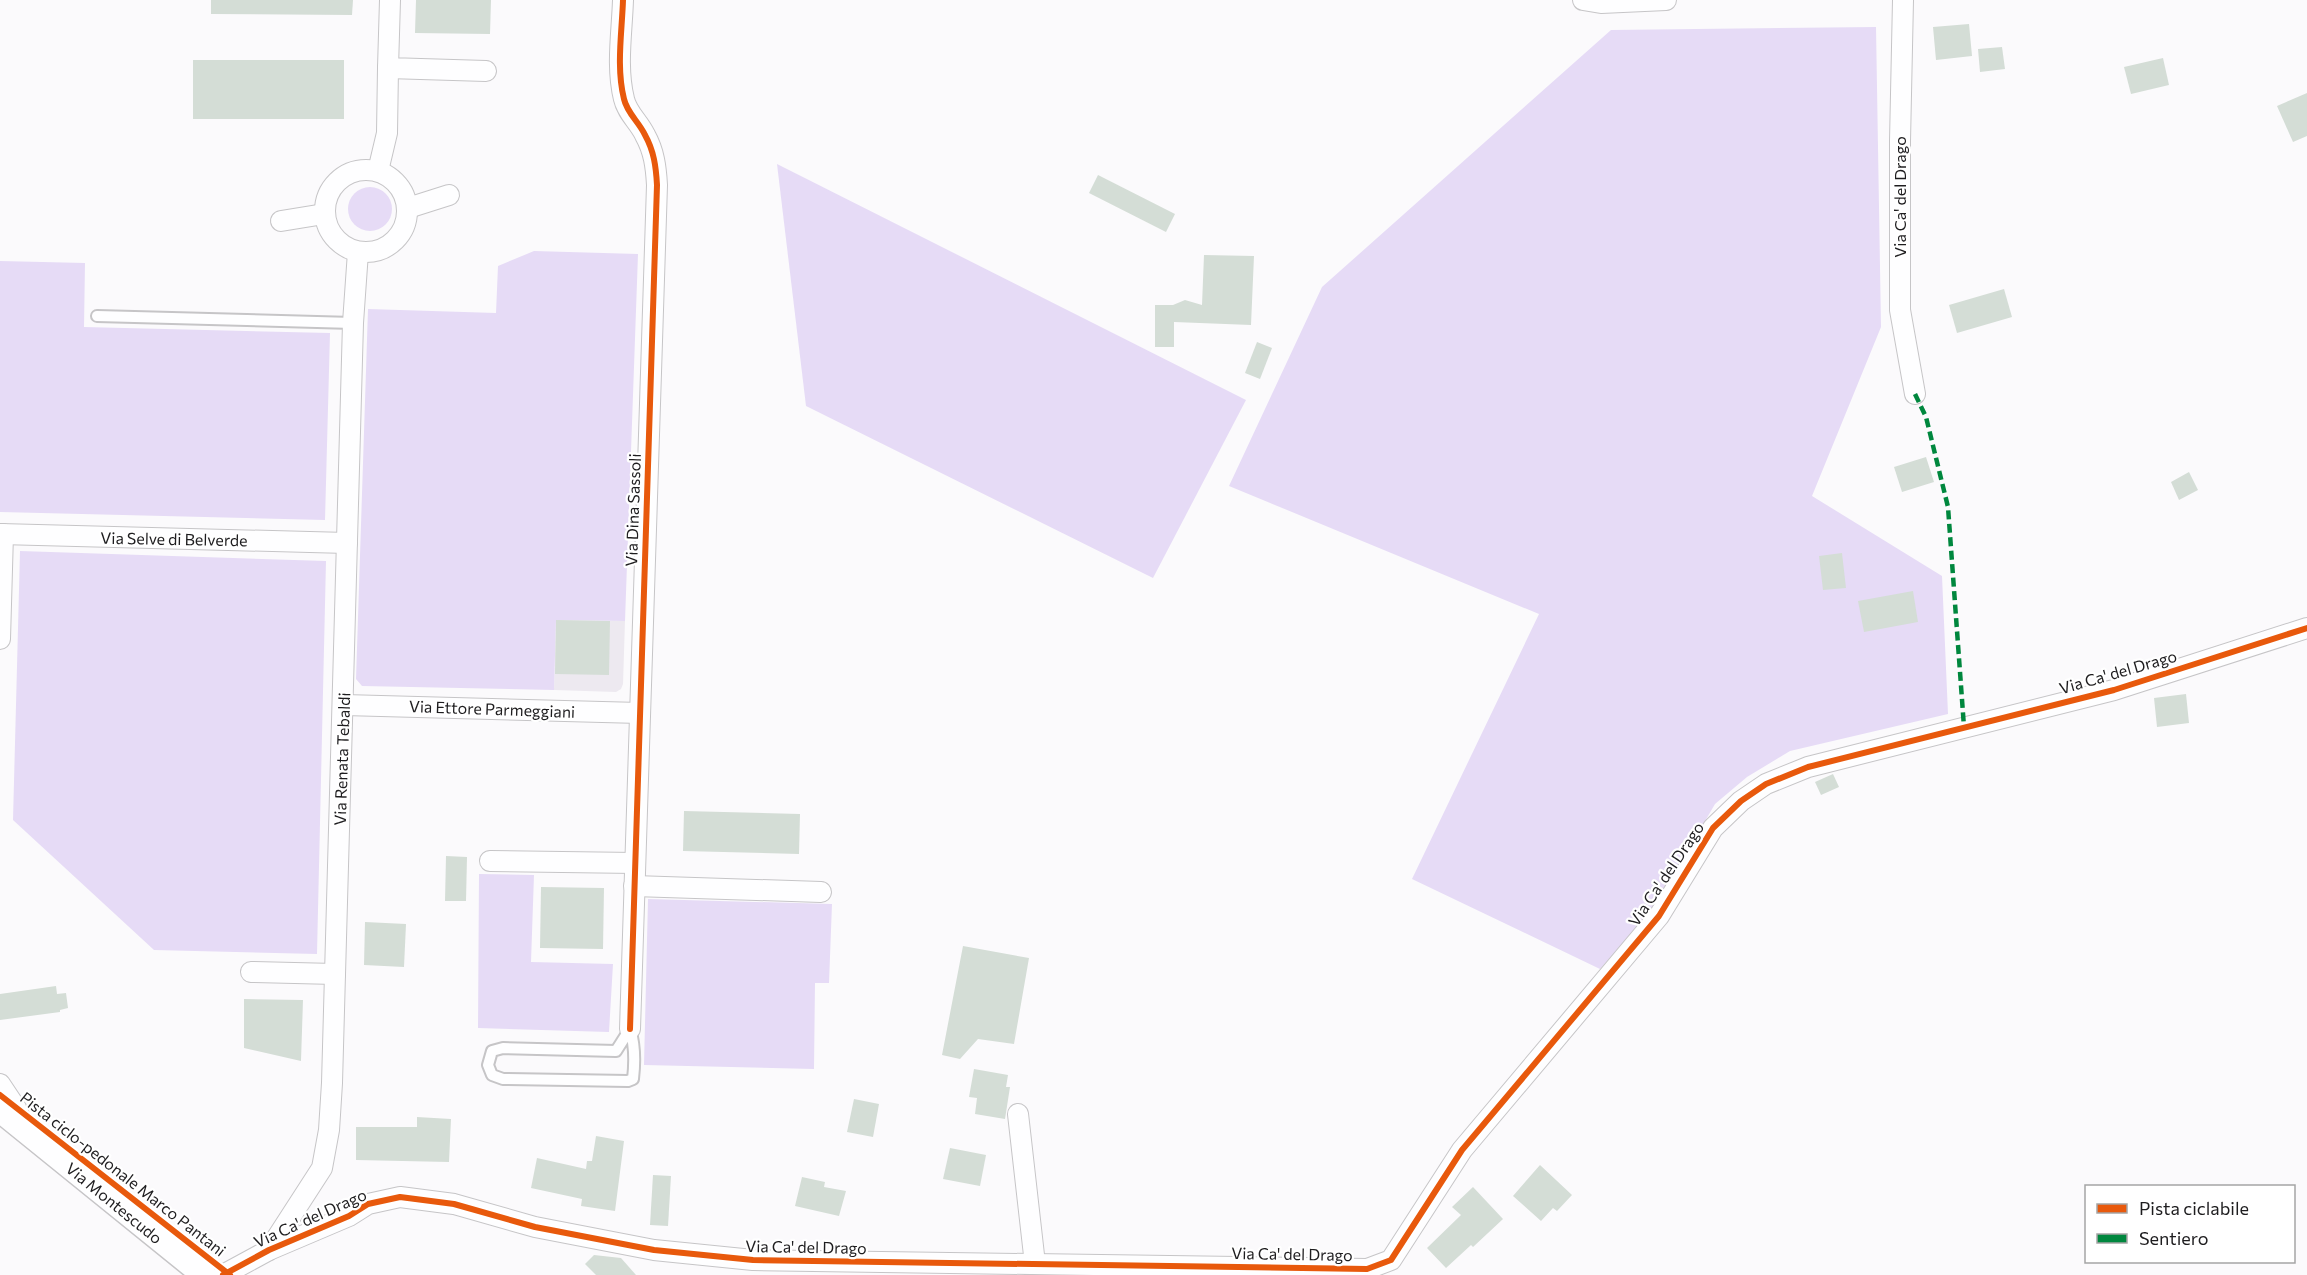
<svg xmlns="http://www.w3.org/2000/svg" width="2307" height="1275" viewBox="0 0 2307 1275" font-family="Commissioner,sans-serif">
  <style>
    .built { fill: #ede9f0 }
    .green { fill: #e6dbf6 }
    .building { fill: #d4ddd6 }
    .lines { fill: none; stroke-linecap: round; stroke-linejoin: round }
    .service-casing { stroke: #c6c5c7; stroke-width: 14 }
    .minor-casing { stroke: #c6c5c7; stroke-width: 22 }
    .tertiary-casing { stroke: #c6c5c7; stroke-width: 27 }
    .service { stroke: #fefeff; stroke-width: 10 }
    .minor { stroke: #fefeff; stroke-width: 20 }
    .tertiary { stroke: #fefeff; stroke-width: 24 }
    .quiet { stroke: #00873e; stroke-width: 4.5; stroke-dasharray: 9 4.5; stroke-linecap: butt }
    .cycleway-casing { stroke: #fff; stroke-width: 10 }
    .cycleway { stroke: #e8590c; stroke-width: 6 }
    .labels { text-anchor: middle; stroke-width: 4.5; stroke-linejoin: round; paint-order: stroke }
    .street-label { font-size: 16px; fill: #1e1d1f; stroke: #fff }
  </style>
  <rect width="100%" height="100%" fill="#fbfafc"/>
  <polygon class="built" points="556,620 625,621 623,684 621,689 616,692 554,690"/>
  <g class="green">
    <polygon points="1876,27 1881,327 1812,496 1942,576 1948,714 1790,751 1747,777 1715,804 1655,907 1600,969 1412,879 1539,614 1229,486 1322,287 1611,30"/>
    <polygon points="777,164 1246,400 1153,578 806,406"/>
    <circle cx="370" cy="209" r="22"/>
    <polygon points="534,251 638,254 625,621 556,620 554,690 362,686 356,679 368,309 496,313 498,266"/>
    <polygon points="0,261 85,263 84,327 330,333 325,520 0,512"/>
    <polygon points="20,551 326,561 317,954 154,950 13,820"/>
    <polygon points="479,874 534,875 531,962 613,964 609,1032 478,1028"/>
    <polygon points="648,899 832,904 829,983 815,983 814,1069 644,1065"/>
  </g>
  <g class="building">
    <polygon points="211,0 353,0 352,15 211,14"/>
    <polygon points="416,0 491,0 490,34 415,33"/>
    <polygon points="1969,24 1972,56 1936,60 1933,27"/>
    <polygon points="2002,47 2005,69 1980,72 1978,49"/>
    <polygon points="2163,58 2169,85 2131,94 2124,67"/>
    <rect x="193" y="60" width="151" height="59"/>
    <polygon points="2307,93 2307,136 2293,142 2277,106"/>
    <polygon points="1098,175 1175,214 1166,232 1089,193"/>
    <polygon points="1204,255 1254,256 1251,325 1174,322 1174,347 1155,347 1155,305 1173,305 1185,300 1202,305"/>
    <polygon points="2004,289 2012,317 1957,333 1949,305"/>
    <polygon points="1257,342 1272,348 1260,379 1245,373"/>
    <polygon points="1926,457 1934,482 1902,492 1894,467"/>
    <polygon points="2189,472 2198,490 2179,500 2171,482"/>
    <polygon points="1842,553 1846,588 1823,590 1819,556"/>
    <polygon points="1913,591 1918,622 1864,632 1858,601"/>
    <polygon points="556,620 610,621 609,675 555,674"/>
    <polygon points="2186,694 2189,723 2157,727 2154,698"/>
    <polygon points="1833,774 1839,787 1821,795 1815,782"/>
    <polygon points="684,811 800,814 799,854 683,851"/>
    <polygon points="446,856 467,857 466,901 445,901"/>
    <polygon points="541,887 604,888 603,949 540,948"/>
    <polygon points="365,922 406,924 404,967 364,965"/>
    <polygon points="963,946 1029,958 1014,1044 978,1039 960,1059 942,1055"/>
    <polygon points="56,986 57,994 66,993 68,1008 60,1010 60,1012 0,1020 0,994"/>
    <polygon points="244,999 303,1000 301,1061 244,1048"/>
    <polygon points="974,1069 1008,1075 1006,1087 1010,1087 1005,1119 975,1114 977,1098 969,1097"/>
    <polygon points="854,1099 879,1104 873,1137 847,1132"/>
    <polygon points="417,1117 451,1119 449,1162 356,1160 356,1127 417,1127"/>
    <polygon points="596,1136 624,1141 615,1211 581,1206 582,1199 531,1188 537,1158 586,1169 587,1161 592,1161"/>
    <polygon points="950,1148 986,1155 980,1186 943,1179"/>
    <polygon points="1540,1165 1572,1195 1557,1211 1553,1208 1541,1221 1513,1196"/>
    <polygon points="653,1175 671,1176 668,1226 650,1225"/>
    <polygon points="802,1177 825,1182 824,1187 846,1191 839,1216 795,1206"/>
    <polygon points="1473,1187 1503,1219 1473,1247 1471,1245 1446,1268 1427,1248 1461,1215 1452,1207"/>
    <polygon points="594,1255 621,1258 636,1275 596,1275 585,1264"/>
  </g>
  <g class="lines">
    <g class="service-casing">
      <g id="service">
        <polyline points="97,316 353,323"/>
        <path d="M 630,1029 C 635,1045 635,1062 633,1079 L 628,1081 L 503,1079 L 492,1075 L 488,1065 L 492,1051 L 503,1048 L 616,1051 Z"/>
      </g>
    </g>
    <g class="minor-casing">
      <g id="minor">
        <polyline points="390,0 388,68 486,71"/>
        <path d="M 623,0 C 622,32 616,67 624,99 C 627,113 639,122 645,135 C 654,151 656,167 657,185 L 630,1029"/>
        <polyline points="1583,0 1601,3 1666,0"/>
        <polyline points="1903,0 1900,141 1900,310 1915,394"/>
        <circle cx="366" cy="211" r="41"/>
        <polyline points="378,171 387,133 388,68"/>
        <polyline points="408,208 449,195"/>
        <polyline points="281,221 324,214"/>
        <polyline points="0,534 347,543"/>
        <polyline points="0,639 3,534"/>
        <polyline points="344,705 640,713"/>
        <polyline points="490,861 635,863"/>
        <polyline points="634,886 821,892"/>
        <polyline points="251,972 335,974"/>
        <polyline points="0,1084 16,1108 25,1130"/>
        <polyline points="1018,1114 1035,1264"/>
        <polyline points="269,1250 322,1168 329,1130 332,1083 353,323 358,252"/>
        <polyline points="223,1275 269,1250 349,1216 368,1204 400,1197 454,1204 535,1227 654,1250 753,1260 1367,1269 1391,1260 1462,1150 1659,916 1713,828 1741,801 1766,784 1808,767 2114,690 2307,628"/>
      </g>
    </g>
    <g class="tertiary-casing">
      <polyline id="tertiary" points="0,1110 204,1275"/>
    </g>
    <use href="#service" class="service"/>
    <use href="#minor" class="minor"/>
    <use href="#tertiary" class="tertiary"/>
    <polyline class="quiet" points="1915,394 1926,417 1948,507 1964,727"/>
    <g class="cycleway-casing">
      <g id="cycleway">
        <path d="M 623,0 C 622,32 616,67 624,99 C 627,113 639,122 645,135 C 654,151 656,167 657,185 L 630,1029"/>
        <polyline points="0,1095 230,1275"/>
        <polyline points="223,1275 269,1250 349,1216 368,1204 400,1197 454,1204 535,1227 654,1250 753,1260 1367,1269 1391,1260 1462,1150 1659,916 1713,828 1741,801 1766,784 1808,767 2114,690 2307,628"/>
      </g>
    </g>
    <use href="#cycleway" class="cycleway"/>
  </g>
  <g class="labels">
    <g class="street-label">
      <text transform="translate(1900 197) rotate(-90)" y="6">Via Ca' del Drago</text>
      <text transform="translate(633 510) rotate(-88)" y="6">Via Dina Sassoli</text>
      <text transform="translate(174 539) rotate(1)" y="6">Via Selve di Belverde</text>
      <text transform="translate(2118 672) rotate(-16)" y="6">Via Ca' del Drago</text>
      <text transform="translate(492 709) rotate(2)" y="6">Via Ettore Parmeggiani</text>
      <text transform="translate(342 759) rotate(-88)" y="6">Via Renata Tebaldi</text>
      <text transform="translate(1666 874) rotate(-56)" y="6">Via Ca' del Drago</text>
      <text transform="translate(123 1174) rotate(38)" y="6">Pista ciclo-pedonale Marco Pantani</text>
      <text transform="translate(114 1203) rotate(39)" y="6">Via Montescudo</text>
      <text transform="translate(310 1218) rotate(-24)" y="6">Via Ca' del Drago</text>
      <text transform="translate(806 1247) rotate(1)" y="6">Via Ca' del Drago</text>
      <text transform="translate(1292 1254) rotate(1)" y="6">Via Ca' del Drago</text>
    </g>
  </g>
  <rect x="2085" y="1185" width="210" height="78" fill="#ffffff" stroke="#a5a5a5" stroke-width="1.5"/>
  <rect x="2097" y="1204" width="30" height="9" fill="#e8590c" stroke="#a5a5a5" stroke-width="1.5"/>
  <text x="2139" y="1215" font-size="18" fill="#1e1d1f">Pista ciclabile</text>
  <rect x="2097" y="1234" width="30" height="9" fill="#00873e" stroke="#a5a5a5" stroke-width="1.5"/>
  <text x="2139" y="1245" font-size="18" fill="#1e1d1f">Sentiero</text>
</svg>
